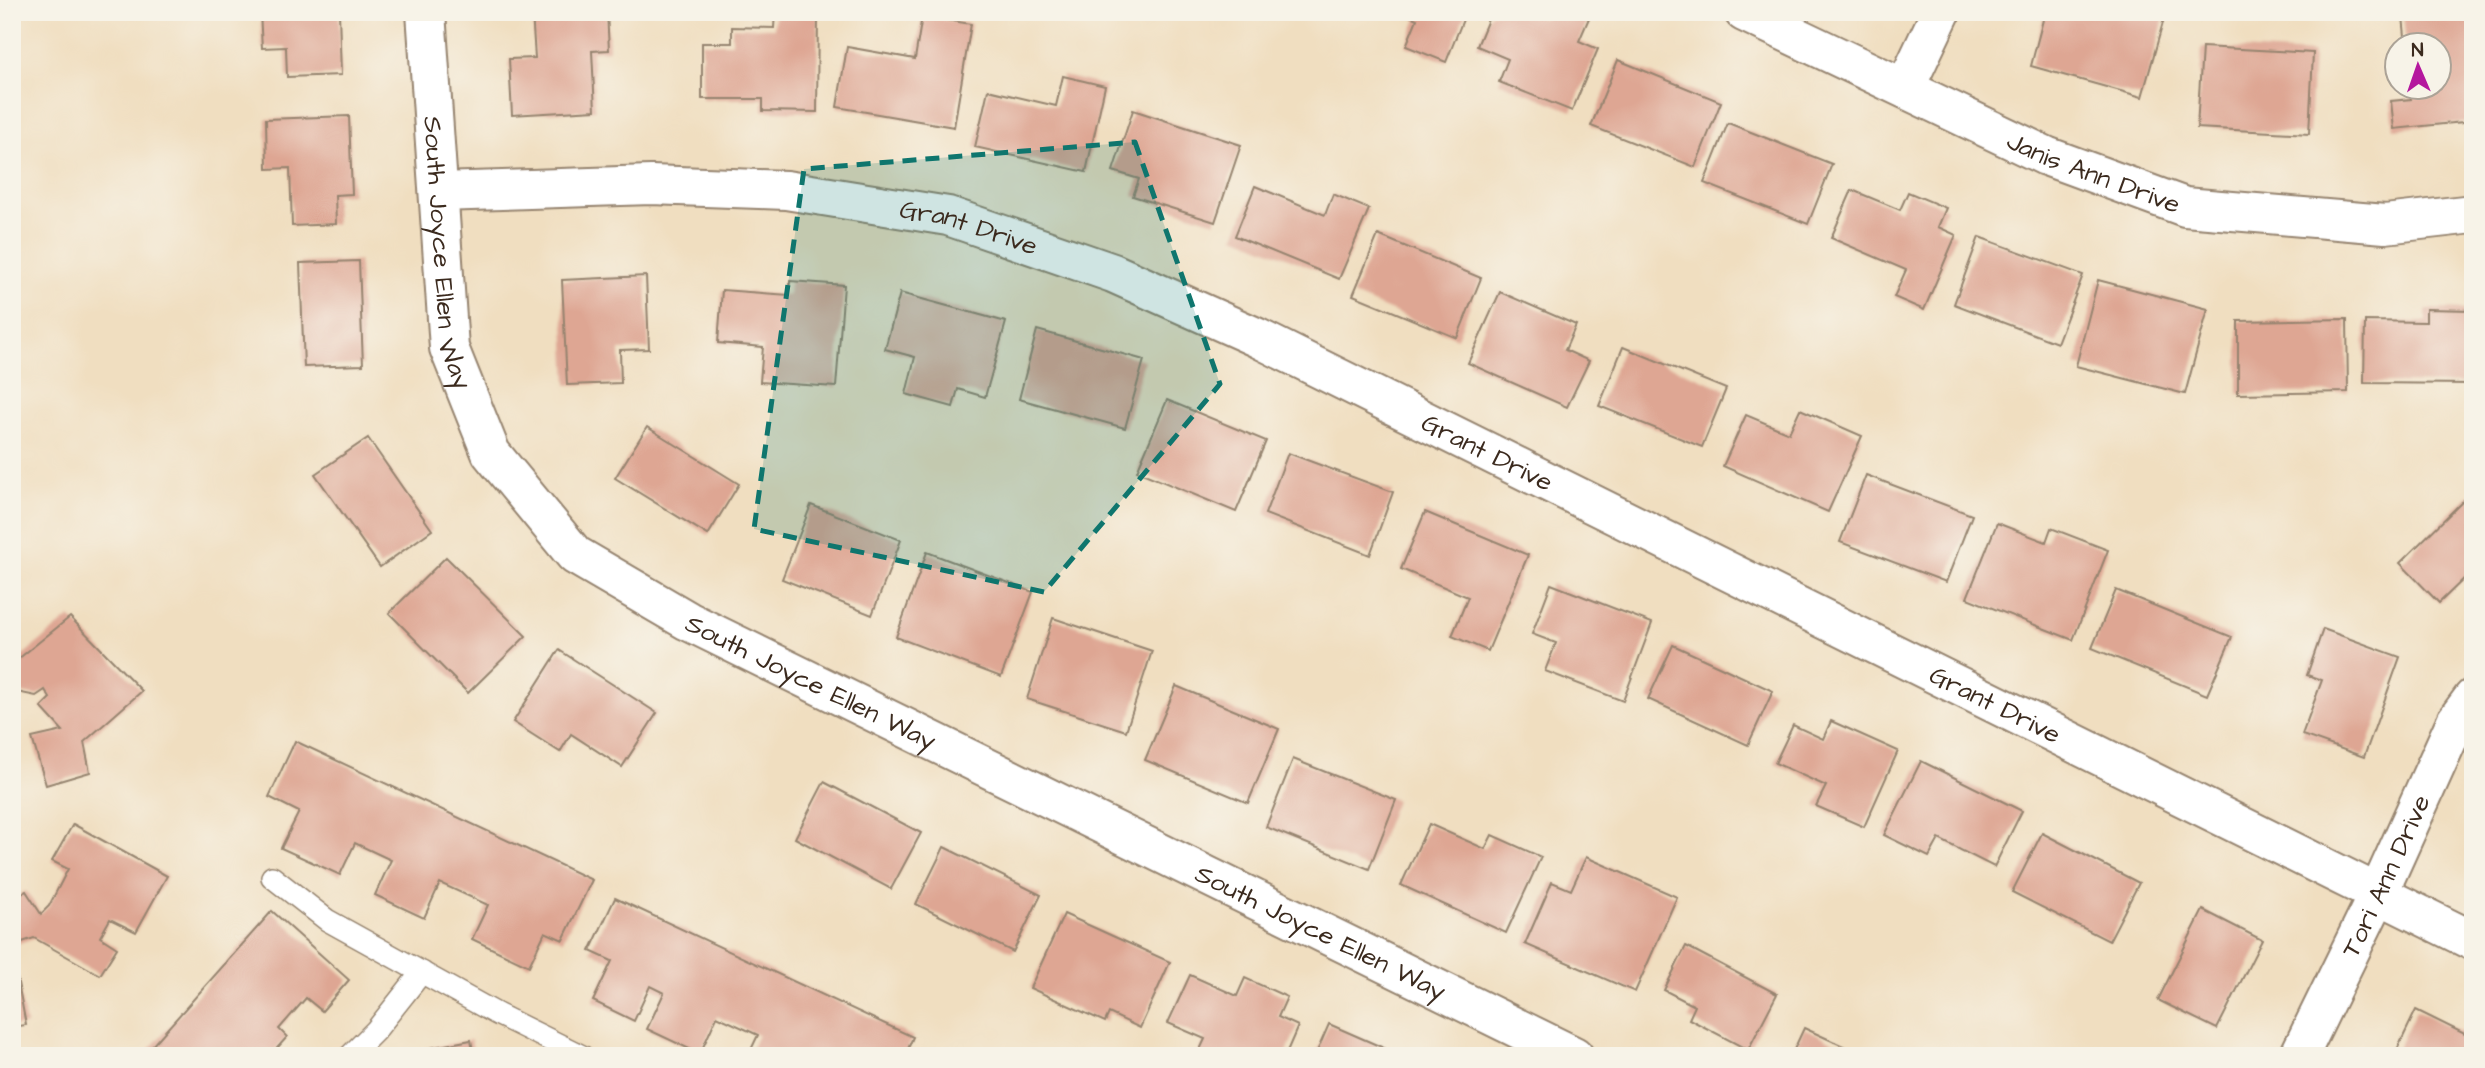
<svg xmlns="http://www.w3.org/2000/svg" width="2485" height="1068" viewBox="0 0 2485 1068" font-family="'Architects Daughter',sans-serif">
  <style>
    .building { fill: #dea693 }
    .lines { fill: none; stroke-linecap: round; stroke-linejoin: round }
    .lane-casing { stroke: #96846f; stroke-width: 24 }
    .street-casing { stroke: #96846f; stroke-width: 42 }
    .lane { stroke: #fff; stroke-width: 21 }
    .street { stroke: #fff; stroke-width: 38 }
    .marked { fill: #0f766e; fill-opacity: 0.2; stroke: #0f766e; stroke-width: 5; stroke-dasharray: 14 9; stroke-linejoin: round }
    .labels { text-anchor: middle; stroke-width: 5; stroke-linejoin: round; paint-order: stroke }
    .street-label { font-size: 26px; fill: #3b2a1e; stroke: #f7f3e8 }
  </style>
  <rect width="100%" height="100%" fill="#f7f3e8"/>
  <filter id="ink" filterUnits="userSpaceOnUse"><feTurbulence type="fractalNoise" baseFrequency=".0143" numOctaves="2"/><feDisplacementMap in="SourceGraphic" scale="14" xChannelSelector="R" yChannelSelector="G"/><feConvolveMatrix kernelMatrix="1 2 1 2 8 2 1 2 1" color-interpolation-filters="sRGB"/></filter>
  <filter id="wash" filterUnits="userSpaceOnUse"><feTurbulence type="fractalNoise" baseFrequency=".00686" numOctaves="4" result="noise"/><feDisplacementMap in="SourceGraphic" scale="28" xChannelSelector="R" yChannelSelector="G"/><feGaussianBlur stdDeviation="1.57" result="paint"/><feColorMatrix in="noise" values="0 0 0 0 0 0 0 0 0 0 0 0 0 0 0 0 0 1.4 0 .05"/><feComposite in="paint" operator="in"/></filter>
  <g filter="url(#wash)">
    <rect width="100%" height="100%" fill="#f0dec0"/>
    <g id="blocks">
      <g class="building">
        <polygon points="260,12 339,12 341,75 287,77 286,47 262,48"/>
        <polygon points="532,12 607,12 609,50 592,51 595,110 512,115 509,59 535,58"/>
        <polygon points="775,12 818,12 817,112 763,111 763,99 702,99 702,43 732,43 732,27 774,28"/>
        <polygon points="1400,12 1466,12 1446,62 1406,46 1417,19"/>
        <polygon points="1491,12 1526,12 1543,19 1546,12 1574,12 1589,18 1579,41 1598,49 1572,111 1499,82 1508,59 1477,46"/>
        <polygon points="2045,12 2139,12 2164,19 2142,97 2031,66"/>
        <polygon points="2444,12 2473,12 2473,121 2394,129 2391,101 2411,99 2410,88 2440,88 2440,46 2406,46 2403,16"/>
        <polygon points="922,16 971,24 954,127 837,107 847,47 915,59"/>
        <polygon points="2202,47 2313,53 2309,134 2197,128"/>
        <polygon points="1618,60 1721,102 1695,167 1591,126"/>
        <polygon points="1063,76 1105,86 1086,172 975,147 988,90 1056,106"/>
        <polygon points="1133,110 1241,145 1215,222 1133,196 1139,179 1113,171"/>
        <polygon points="349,116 352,194 335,195 336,224 292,226 290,168 267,169 266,119"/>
        <polygon points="1728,123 1832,164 1808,224 1704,183"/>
        <polygon points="1255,186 1325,215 1333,194 1369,209 1339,279 1235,236"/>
        <polygon points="1852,190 1900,210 1908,192 1946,208 1938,227 1956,235 1924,310 1894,297 1906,270 1831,238"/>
        <polygon points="1378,235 1481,278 1457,338 1353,295"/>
        <polygon points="1979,237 2083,275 2057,343 1954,304"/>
        <polygon points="359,261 363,365 304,367 300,263"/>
        <polygon points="646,276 649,349 620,350 621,383 567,385 562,280"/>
        <polygon points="2098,280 2208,309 2185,394 2076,366"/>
        <polygon points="790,281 844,285 836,387 760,382 763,347 718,343 722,290 789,295"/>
        <polygon points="1500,292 1576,325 1565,350 1589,361 1567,407 1468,363"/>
        <polygon points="900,293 1006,322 985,397 958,389 953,407 906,394 915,357 885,349"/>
        <polygon points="2426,309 2473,310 2473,384 2364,383 2365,321 2426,322"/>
        <polygon points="2347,319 2348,392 2238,394 2238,321"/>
        <polygon points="1037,330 1144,360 1125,428 1019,399"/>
        <polygon points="1623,347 1726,389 1702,447 1599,406"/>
        <polygon points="1167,400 1266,441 1236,512 1137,471"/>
        <polygon points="1800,409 1862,436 1828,512 1723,466 1746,415 1789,433"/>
        <polygon points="647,427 739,484 708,535 615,478"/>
        <polygon points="368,438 432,530 380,567 315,474"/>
        <polygon points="1288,453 1393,492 1370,555 1265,514"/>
        <polygon points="1866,475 1972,515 1946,582 1840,542"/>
        <polygon points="2469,495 2473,499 2473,570 2439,603 2400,563"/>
        <polygon points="811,505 901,540 872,615 782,579"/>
        <polygon points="1425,512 1528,555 1488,651 1452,636 1468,597 1401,569"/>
        <polygon points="1997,523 2046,542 2051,528 2108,550 2073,640 1967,598"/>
        <polygon points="927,552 1033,592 1001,677 896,637"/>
        <polygon points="446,557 526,636 468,693 389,613"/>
        <polygon points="1551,584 1652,623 1623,701 1545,671 1556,643 1532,634"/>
        <polygon points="2116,590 2232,637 2207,695 2092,648"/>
        <polygon points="70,617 142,691 84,742 90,772 46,785 32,738 63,731 41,707 50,698 45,690 36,696 12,691 12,664"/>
        <polygon points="1053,618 1152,651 1126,731 1027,699"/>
        <polygon points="2323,629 2400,657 2364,757 2302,735 2322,680 2307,675"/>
        <polygon points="1673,645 1773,691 1748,745 1648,699"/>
        <polygon points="559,650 657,713 622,767 571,734 560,752 513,722"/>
        <polygon points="1176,686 1279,729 1248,803 1145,760"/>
        <polygon points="1831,721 1898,751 1864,827 1816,806 1826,786 1775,763 1793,725 1823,739"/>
        <polygon points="295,741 592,880 563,940 545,932 529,966 472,939 488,905 440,883 424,918 375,895 391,860 355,843 340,875 281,848 299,812 269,797"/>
        <polygon points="1293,759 1396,800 1369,869 1266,827"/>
        <polygon points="1921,761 2022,811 1994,867 1939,839 1929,857 1884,835"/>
        <polygon points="824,782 921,833 891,889 795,838"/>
        <polygon points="73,824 167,876 136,932 110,919 100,937 117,948 100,975 34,938 16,944 12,938 12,898 26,891 41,914 49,906 68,869 52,861"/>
        <polygon points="1429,824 1485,849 1492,835 1541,857 1506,933 1401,885"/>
        <polygon points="2042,833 2139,883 2109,941 2012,892"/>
        <polygon points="944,847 1041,895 1013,952 916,904"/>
        <polygon points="1586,857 1677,897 1635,992 1525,944 1552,882 1571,890"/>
        <polygon points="615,898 913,1037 905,1056 748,1056 758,1035 717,1016 700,1054 647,1029 664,993 650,986 634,1021 593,1001 612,961 590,951"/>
        <polygon points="2203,910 2262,940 2217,1029 2158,1000"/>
        <polygon points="272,911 349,980 322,1011 306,998 279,1029 287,1037 270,1056 143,1056"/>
        <polygon points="1064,914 1170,962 1140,1028 1109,1013 1105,1022 1030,988"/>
        <polygon points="1686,946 1777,994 1748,1050 1689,1019 1695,1006 1664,990"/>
        <polygon points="12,967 15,967 26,1025 12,1027"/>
        <polygon points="1190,975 1237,996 1245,978 1287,997 1278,1017 1298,1026 1285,1056 1197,1056 1205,1039 1168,1023"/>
        <polygon points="2416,1010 2473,1038 2473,1056 2394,1056"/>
        <polygon points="1329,1024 1402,1056 1315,1056"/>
        <polygon points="1804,1028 1865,1056 1791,1056"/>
        <polygon points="471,1040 474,1056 431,1056 429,1048"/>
      </g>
    </g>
  </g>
  <g filter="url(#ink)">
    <use href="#blocks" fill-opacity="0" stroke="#96846f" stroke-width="2"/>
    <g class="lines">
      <g class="lane-casing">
        <g id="lane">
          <polyline points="272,877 327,920 497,1014 582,1056"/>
          <polyline points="350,1056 376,1030 422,972"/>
        </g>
      </g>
      <g class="street-casing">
        <g id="street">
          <path id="s1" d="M 426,12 L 449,348 L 491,453 L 575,555 L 688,621 L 1574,1056"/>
          <path id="s2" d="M 1744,12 L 2046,156 L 2185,207 L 2385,224 L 2473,214"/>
          <polyline points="1905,88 1941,12"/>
          <path id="s3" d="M 439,192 L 651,185 L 786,190 L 948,216 L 1113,273 L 1258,338 L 2473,941"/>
          <path id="s4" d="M 2299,1056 L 2378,894 L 2456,721 L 2473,698"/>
        </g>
      </g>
      <use href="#lane" class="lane"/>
      <use href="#street" class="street"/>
    </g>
  </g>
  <path class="marked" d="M 1135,142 L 1220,384 L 1044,592 L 754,529 L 804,169 Z"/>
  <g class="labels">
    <g class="street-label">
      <text dy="9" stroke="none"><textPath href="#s2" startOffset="385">Janis Ann Drive</textPath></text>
      <text dy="9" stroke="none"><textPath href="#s3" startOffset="534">Grant Drive</textPath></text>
      <text dy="9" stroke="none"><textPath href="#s1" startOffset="242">South Joyce Ellen Way</textPath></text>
      <text dy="9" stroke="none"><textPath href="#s3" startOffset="1101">Grant Drive</textPath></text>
      <text dy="9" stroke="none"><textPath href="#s1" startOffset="850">South Joyce Ellen Way</textPath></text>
      <text dy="9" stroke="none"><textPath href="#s3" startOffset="1668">Grant Drive</textPath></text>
      <text dy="9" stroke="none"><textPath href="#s4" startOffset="200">Tori Ann Drive</textPath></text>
      <text dy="9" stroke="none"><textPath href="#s1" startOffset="1418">South Joyce Ellen Way</textPath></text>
    </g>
  </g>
  <rect width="2485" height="1068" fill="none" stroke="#f7f3e8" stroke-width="42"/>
  <g transform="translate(2418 66) rotate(358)"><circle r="33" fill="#f7f3e8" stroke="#aca397" stroke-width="2"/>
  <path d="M0-5L12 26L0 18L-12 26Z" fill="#b5179e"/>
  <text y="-10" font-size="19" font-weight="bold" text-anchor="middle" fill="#3b2a1e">N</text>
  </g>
</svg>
